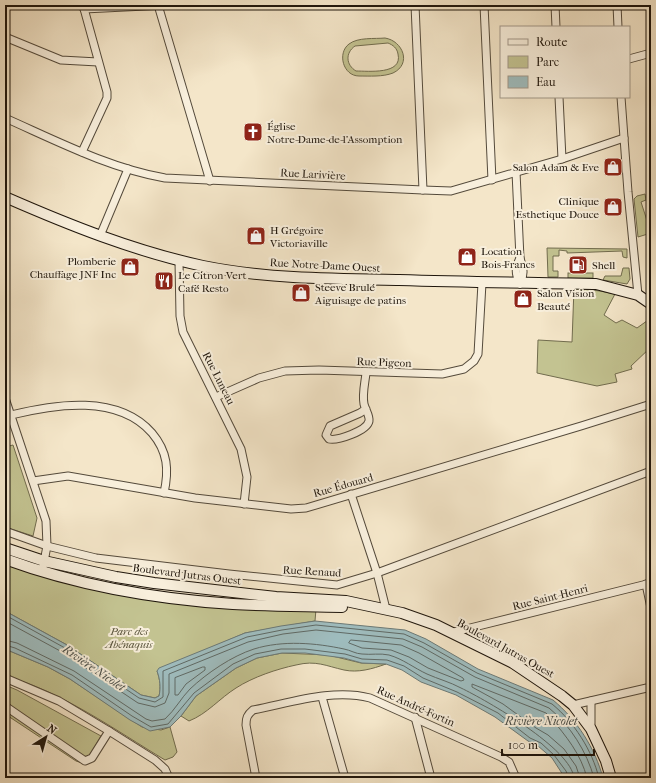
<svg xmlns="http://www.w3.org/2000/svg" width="656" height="783" viewBox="0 0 656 783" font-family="'IM FELL French Canon',serif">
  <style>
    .green { fill: #c3c391; stroke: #716c4e; fill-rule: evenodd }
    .water { fill: #9fbdbf; stroke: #6c7a77 }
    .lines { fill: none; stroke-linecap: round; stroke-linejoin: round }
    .shore { stroke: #5f6a66; stroke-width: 1 }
    .street-casing { stroke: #544a3b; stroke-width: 9 }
    .secondary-casing { stroke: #1f160c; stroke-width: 12 }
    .street { stroke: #f8efdc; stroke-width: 7 }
    .secondary { stroke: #f8efdc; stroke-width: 10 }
    .labels { text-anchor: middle; stroke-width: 4; stroke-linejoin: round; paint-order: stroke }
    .poi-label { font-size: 11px; fill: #1f160c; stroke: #f8efdc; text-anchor: start }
    .street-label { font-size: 11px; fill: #1f160c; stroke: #f8efdc }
    .park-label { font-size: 11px; font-style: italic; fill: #58533b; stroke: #f8efdc }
    .water-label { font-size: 12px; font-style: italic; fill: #4c504b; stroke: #f8efdc }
  </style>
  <rect width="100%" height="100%" fill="#f4e6c9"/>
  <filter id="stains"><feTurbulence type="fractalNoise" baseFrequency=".005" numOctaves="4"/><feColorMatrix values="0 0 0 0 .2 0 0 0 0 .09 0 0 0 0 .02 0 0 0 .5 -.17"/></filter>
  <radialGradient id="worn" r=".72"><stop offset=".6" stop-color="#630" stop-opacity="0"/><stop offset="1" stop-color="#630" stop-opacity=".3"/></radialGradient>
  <g class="green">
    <path d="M 385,38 C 403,41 412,64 393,73 C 383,77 369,76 359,76 C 343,76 337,53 349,44 C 358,37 375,39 385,38 ZM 388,43 C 393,45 397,48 398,54 C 403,75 368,71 356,71 C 346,65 345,53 355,46 Z"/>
    <polygon points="645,194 646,200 641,202 651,233 638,237 634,199 637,196"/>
    <polygon points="547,248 627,249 627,258 623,257 622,251 567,253 567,251 559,250 559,256 553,256 553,271 558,271 558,277 548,277"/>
    <polygon points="623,268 629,268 630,279 627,284 603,280 605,276 621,276"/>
    <rect x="568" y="273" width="25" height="5"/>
    <polygon points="574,288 600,291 615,294 604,315 616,323 622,320 637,328 651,318 651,347 631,366 632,369 615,374 617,382 597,386 537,373 538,340 572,342"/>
    <polygon points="13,445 37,518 33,536 5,527 5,447"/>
    <path d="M 5,563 L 101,591 L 316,609 L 315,621 L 245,633 L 157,671 C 160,679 161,688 159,696 L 155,698 L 141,695 L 67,645 L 5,611 Z"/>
    <path d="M 5,649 L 48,667 L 70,679 L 142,727 L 161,730 L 170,727 L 177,752 L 173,757 L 165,760 C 115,730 61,691 5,676 Z"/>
    <path d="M 282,653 L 328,655 L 361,663 L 386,664 C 372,669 358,673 344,670 C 326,666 316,660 296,665 C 277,669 253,677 236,688 C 220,698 207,714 189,721 L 181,716 L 196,696 L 236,668 L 257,658 Z"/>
    <polygon points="5,685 17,690 101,736 87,760 82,763 76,761 5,714"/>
  </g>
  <path class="water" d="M 5,611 L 67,645 L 141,695 L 155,698 L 159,696 C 161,688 160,679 157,671 L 159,668 L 245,633 L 281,626 L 315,621 L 405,630 L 426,639 L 478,669 L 553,700 C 577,720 595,748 603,778 L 565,778 L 552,758 L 538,746 L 528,741 L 495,717 L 456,695 L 421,682 L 402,670 L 386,664 L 362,663 L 344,658 L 305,653 L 282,653 L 257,658 L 236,668 L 196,696 L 181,716 L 170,727 L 150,731 L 130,720 L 70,679 L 48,667 L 5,649 Z"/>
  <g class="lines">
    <g class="shore">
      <path d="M 5,615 L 65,648 L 139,698 L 155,702 L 163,697 L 163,671 L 247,637 L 282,630 L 316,625 L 404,634 L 424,643 L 477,673 L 552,704 C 574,722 592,750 599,778"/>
      <path d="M 5,621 L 62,652 L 138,703 L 155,707 L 165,703 L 169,693 L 169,674 L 248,642 L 283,634 L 316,630 L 403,639 L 422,647 L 475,677 L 549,708 C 570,725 587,752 594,778"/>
      <path d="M 5,640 L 17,643 L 74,671 L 146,719 L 152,721 L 165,719 C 175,710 181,698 190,689 C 207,673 232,656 254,649 C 283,640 316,643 344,649 C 350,650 356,654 362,654 C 371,655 380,653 389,655 C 403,659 414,668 427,674 C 438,679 450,682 461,688 C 486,700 572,749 574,778"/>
      <polygon points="351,640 401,645 419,653 463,678 464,680 461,681 428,668 409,657 391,650 362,648 349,643"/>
      <polyline points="5,645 15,648 72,675 132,716 151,727 168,724 194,693 233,664 255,654 281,649 305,649 345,654 362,659 387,660 404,666 423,678 457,692 498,713 530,738 541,743 554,755 566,771 569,778"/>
      <polygon points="203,667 205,667 205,670 186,684 178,695 175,695 175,678"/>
      <path d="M 580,778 L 576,766 L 564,749 L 548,735 L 536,728 L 503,704 L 472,687 L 472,684 L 546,713 L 550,717 C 566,736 581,754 587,778"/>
    </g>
    <g class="street-casing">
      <g id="street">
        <polyline points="158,5 210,181"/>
        <polyline points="415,5 423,190"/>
        <polyline points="484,5 492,180"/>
        <polyline points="555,5 556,27"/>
        <polyline points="617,5 618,27"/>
        <polyline points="84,9 166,5"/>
        <polyline points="5,37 61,60 98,62"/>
        <polyline points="629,59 651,53"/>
        <polyline points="559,97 562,159"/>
        <polyline points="621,97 628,192 638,295"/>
        <path d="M 5,118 C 57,141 109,168 165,178 L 423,190 L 451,191 L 562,159 L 624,138"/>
        <polyline points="82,152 107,98 107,92 83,5"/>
        <path d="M 516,172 L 520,258 C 523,268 525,274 520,284"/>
        <polyline points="100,236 128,169"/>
        <path d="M 520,258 C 515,268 515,274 520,284"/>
        <polyline points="179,261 180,316 183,332 241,449 247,477 244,504"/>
        <polyline points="216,397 259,378 285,371 319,370 442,374 464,369 474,361 478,354 482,283"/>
        <polyline points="5,398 46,521 47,546 42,572"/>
        <path d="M 366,409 L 360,413 L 330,426 L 326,435 L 329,439 C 337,441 367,431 369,421 C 370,416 365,409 364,404 C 362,394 365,383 366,373"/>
        <path d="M 11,415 C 55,404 118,394 152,433 C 168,452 169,470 164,493"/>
        <polyline points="33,481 68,476 195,498 291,509 306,508 581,426 651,404"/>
        <polyline points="351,494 377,573 386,609"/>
        <polyline points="5,531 47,546 96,558 229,574 337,585 377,573 651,471"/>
        <polyline points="646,584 651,608"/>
        <polyline points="454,632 651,583"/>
        <polyline points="5,678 59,701 109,731 155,760 165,769 169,778"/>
        <polyline points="322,697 345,778"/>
        <polyline points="573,705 651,687"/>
        <polyline points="5,706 85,761 92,758 109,731"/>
        <polyline points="415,717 431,778"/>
        <polyline points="591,729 591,701"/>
        <path d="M 256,778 L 246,725 C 246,718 247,715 253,710 C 290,703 333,688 370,698 L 501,757 L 509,762 L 516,778"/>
      </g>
    </g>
    <g class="secondary-casing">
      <g id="secondary">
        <path d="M 5,197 C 69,225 134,251 203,266 C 267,279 334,279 399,280 C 465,282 531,283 596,284 L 638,295 L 651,304"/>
        <polyline points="5,548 44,561 116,577 154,583 276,597 346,601 402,613 436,625 513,663 562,696 573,705 591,729 606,761 611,778"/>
        <path d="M 5,559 C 79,586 155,599 233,604 C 269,606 306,606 342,607"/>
      </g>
    </g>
    <use href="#street" class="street"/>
    <use href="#secondary" class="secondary"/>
  </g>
  <defs>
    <g id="church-square" transform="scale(1)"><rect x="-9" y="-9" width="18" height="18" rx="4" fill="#8f2418" stroke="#f8efdc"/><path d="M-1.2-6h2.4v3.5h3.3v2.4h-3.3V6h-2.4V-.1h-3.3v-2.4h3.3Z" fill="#fff"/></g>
    <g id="shop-square" transform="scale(1)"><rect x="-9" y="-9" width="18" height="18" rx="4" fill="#8f2418" stroke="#f8efdc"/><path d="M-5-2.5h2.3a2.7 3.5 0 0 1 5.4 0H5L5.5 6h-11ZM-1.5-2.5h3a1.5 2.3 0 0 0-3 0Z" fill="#fff"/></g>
    <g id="fuel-square" transform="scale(1)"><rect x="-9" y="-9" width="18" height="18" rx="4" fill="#8f2418" stroke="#f8efdc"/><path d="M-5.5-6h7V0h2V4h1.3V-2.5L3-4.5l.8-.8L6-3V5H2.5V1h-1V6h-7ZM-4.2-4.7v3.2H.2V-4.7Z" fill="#fff"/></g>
    <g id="restaurant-square" transform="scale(1)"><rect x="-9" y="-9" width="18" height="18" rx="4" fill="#8f2418" stroke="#f8efdc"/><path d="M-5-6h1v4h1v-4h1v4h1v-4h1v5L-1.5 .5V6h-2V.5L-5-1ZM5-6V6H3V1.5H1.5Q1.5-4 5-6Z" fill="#fff"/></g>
  </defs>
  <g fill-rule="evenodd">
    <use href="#church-square" x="253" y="132"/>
    <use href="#shop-square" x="613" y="167"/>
    <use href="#shop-square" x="613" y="207"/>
    <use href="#shop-square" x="256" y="236"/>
    <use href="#shop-square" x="467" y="257"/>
    <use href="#fuel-square" x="578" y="265"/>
    <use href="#shop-square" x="130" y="267"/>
    <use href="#restaurant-square" x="164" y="281"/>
    <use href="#shop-square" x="301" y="293"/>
    <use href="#shop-square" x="523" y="299"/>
  </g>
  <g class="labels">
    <g class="poi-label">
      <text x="267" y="130">Église<tspan x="267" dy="13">Notre-Dame-de-l'Assomption</tspan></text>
      <text x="599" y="171" text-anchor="end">Salon Adam &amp; Eve</text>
      <text x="599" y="205" text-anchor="end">Clinique<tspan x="599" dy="13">Esthetique Douce</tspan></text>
      <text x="270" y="234">H Grégoire<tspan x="270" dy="13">Victoriaville</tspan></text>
      <text x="481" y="255">Location<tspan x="481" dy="13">Bois-Francs</tspan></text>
      <text x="116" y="265" text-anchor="end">Plomberie<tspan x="116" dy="13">Chauffage JNF Inc</tspan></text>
      <text x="592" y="269">Shell</text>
      <text x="178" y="279">Le Citron Vert<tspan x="178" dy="13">Café Resto</tspan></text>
      <text x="315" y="291">Steeve Brulé<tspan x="315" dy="13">Aiguisage de patins</tspan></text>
      <text x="537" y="297">Salon Vision<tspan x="537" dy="13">Beauté</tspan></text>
    </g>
    <g class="street-label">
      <text transform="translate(313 174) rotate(3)" y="4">Rue Larivière</text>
      <text transform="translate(325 265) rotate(3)" y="4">Rue Notre-Dame Ouest</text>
      <text transform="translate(384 362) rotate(2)" y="4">Rue Pigeon</text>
      <text transform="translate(219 378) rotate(63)" y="4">Rue Luneau</text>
      <text transform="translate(343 485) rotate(-16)" y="4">Rue Édouard</text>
      <text transform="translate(312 571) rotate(3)" y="4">Rue Renaud</text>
      <text transform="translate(187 574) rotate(7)" y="4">Boulevard Jutras Ouest</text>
      <text transform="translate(550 597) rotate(-14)" y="4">Rue Saint-Henri</text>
      <text transform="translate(506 648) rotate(29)" y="4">Boulevard Jutras Ouest</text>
      <text transform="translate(416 706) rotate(24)" y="4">Rue André-Fortin</text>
    </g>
    <g class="park-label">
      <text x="129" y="635">Parc des<tspan x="129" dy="13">Abénaquis</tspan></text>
    </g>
    <g class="water-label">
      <text transform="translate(94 668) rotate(34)" y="4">Rivière Nicolet</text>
      <text x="541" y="725">Rivière Nicolet</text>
    </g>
  </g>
  <rect width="656" height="783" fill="none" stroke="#f4e6c9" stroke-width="20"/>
  <rect x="6" y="6" width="644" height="771" fill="none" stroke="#1f160c" stroke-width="2"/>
  <rect x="10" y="10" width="636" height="763" fill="none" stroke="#1f160c"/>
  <rect x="500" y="26" width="130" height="72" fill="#f8efdc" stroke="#a19889"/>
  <rect x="508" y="39" width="20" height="6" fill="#f8efdc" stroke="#a19889"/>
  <text x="536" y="46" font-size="12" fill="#1f160c">Route</text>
  <rect x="508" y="56" width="20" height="12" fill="#c3c391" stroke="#a19889"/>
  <text x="536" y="66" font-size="12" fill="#1f160c">Parc</text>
  <rect x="508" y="76" width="20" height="12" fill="#9fbdbf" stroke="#a19889"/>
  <text x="536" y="86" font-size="12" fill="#1f160c">Eau</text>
  <g transform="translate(46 737) rotate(37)" stroke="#f8efdc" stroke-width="3" paint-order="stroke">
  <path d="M0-3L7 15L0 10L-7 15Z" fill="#1f160c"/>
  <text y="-6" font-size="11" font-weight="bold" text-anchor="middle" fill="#1f160c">N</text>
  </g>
  <path d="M502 749v6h92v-6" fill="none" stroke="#1f160c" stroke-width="2"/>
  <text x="508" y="749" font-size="12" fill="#1f160c" stroke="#f8efdc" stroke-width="3" paint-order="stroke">100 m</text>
  <rect width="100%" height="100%" filter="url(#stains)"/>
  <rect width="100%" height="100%" fill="url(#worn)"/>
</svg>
